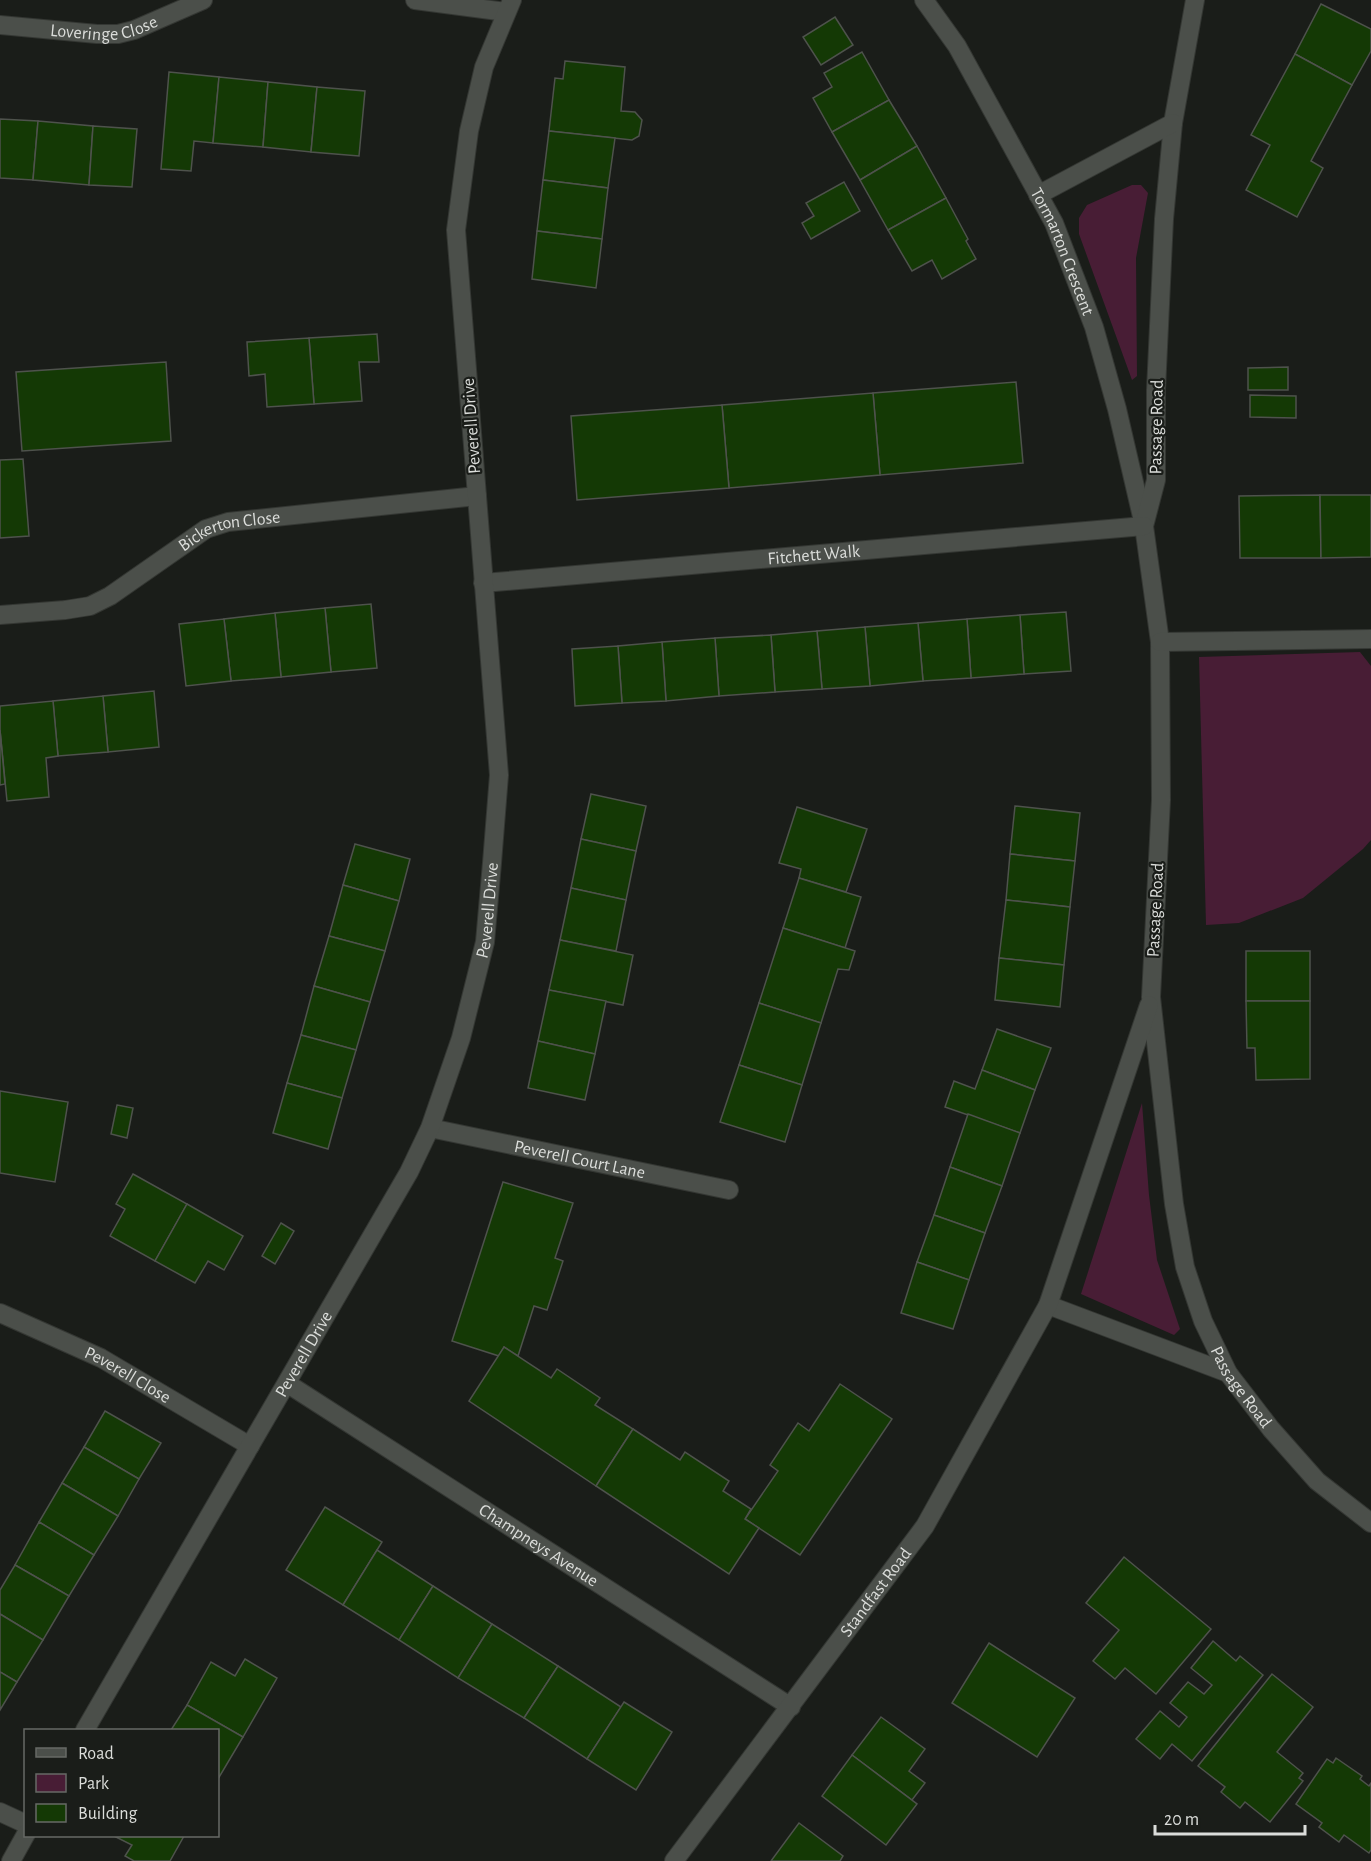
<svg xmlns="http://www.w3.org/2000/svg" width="1371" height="1861" viewBox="0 0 1371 1861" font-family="'Alegreya Sans',sans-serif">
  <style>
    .green { fill: #481d35 }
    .building { fill: #143905; stroke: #4e524c; stroke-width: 1.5 }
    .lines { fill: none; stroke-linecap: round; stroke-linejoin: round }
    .minor-casing { stroke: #343733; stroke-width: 20 }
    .minor { stroke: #4b4f4a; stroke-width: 18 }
    .labels { text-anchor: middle; stroke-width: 4.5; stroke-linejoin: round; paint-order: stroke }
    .street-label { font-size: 18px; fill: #dbddda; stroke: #1a1d19 }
  </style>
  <rect width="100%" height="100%" fill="#1a1d19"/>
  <g class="green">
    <polygon points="1132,185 1141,185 1148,193 1136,258 1137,376 1132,380 1079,234 1079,218 1087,205"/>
    <polygon points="1360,652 1371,666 1371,840 1363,849 1303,898 1239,923 1206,925 1199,657"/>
    <polygon points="1142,1103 1149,1195 1157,1260 1180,1329 1174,1335 1081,1294"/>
  </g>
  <g class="building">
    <polygon points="1321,4 1371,29 1371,51 1352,85 1295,54"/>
    <polygon points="835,17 853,45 821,65 803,37"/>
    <polygon points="862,52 889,100 832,132 813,98 832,87 824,73"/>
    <polygon points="1295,54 1352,85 1311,161 1323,168 1297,217 1246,190 1270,145 1251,135"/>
    <polygon points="565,61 625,67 621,111 635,112 642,120 639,136 632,140 549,131 555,78 563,79"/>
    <polygon points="169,72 219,77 213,143 194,141 191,171 161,169"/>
    <polygon points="219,77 268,82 263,147 213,143"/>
    <polygon points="268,82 317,87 311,152 263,147"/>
    <polygon points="317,87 365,91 359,156 311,152"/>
    <polygon points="889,100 917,146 860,180 832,132"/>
    <polygon points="0,119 38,121 33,180 0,178"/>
    <polygon points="38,121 93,126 89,185 33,180"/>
    <polygon points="93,126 137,129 132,187 89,185"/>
    <polygon points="549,131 615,138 608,188 543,180"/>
    <polygon points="917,146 946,198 888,230 860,180"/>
    <polygon points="543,180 608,188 602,239 537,231"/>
    <polygon points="844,182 860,211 811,239 802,223 814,216 806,203"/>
    <polygon points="946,198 968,239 966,241 976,259 942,279 932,260 912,271 888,230"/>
    <polygon points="537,231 602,239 596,288 532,279"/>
    <polygon points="377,334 379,362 359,362 362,401 314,404 309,338"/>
    <polygon points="309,338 314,404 267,407 265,374 249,376 247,342"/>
    <polygon points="166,362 171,441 22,451 16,372"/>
    <polygon points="1288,367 1288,390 1248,390 1248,368"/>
    <polygon points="1016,382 1023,463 880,475 873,393"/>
    <polygon points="873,393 880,475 729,488 722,405"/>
    <polygon points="1250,395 1296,396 1296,418 1250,417"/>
    <polygon points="722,405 729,488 577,500 571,416"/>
    <polygon points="23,459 29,536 0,538 0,460"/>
    <polygon points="1320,495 1321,558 1240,558 1239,496"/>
    <polygon points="1320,495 1371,495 1371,557 1321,558"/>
    <polygon points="371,604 377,668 331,672 325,608"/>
    <polygon points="325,608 331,672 281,677 275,613"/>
    <polygon points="1066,612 1071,671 1024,674 1020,615"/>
    <polygon points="275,613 281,677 231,681 224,619"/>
    <polygon points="1020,615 1024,674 971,678 967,619"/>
    <polygon points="224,619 231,681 186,686 179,624"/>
    <polygon points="967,619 971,678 923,681 918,623"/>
    <polygon points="918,623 923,681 870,686 865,627"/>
    <polygon points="865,627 870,686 822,689 817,631"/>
    <polygon points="817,631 822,689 775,692 771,635"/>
    <polygon points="771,635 775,692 719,696 715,638"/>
    <polygon points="715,638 719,696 666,701 662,642"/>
    <polygon points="662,642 666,701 622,703 618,646"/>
    <polygon points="618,646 622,703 575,706 572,649"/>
    <polygon points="154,691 159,747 108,752 103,696"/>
    <polygon points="103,696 108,752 58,756 53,701"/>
    <polygon points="53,701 58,756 46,758 49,797 7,801 0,730 0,706"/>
    <polygon points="0,730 5,784 0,785"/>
    <polygon points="591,794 646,806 636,851 581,839"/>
    <polygon points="1015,806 1080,813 1075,861 1010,854"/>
    <polygon points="797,807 867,829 846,892 799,878 801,869 779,863"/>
    <polygon points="581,839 636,851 626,900 571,888"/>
    <polygon points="355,844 410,859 399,901 343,885"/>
    <polygon points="1010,854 1075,861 1070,907 1006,900"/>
    <polygon points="799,878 861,897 845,948 783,928"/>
    <polygon points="343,885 399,901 385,951 329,936"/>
    <polygon points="571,888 626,900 616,951 560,940"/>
    <polygon points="1006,900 1070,907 1064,965 999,958"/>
    <polygon points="783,928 855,951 849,970 838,969 821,1023 759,1003"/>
    <polygon points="329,936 385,951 370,1002 314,986"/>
    <polygon points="560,940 633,955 623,1005 549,990"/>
    <rect x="1246" y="951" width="64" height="50"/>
    <polygon points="999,958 1064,965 1060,1007 995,1000"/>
    <polygon points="314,986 370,1002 356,1050 301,1035"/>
    <polygon points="549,990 606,1001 595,1054 538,1041"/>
    <polygon points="1246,1001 1310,1001 1310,1079 1256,1080 1255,1048 1247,1048"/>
    <polygon points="759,1003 821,1023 802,1085 739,1065"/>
    <polygon points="997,1029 1051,1048 1035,1090 982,1070"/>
    <polygon points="301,1035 356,1050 342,1098 287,1083"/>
    <polygon points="538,1041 595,1054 585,1100 528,1088"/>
    <polygon points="739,1065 802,1085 785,1142 720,1122"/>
    <polygon points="982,1070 1035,1090 1020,1133 945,1107 954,1081 975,1089"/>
    <polygon points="287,1083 342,1098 328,1149 273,1133"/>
    <polygon points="0,1091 68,1102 55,1182 0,1173"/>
    <polygon points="117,1105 133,1108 127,1138 111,1134"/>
    <polygon points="968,1114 1020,1133 1002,1186 950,1167"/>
    <polygon points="950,1167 1002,1186 985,1233 934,1215"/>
    <polygon points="133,1174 187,1204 155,1261 110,1236 125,1209 116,1204"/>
    <polygon points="503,1182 573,1203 555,1258 563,1261 547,1310 534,1306 518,1356 504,1347 499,1356 452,1341"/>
    <polygon points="187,1204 243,1236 224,1270 208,1261 195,1283 155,1261"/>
    <polygon points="934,1215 985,1233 969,1280 917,1262"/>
    <polygon points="281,1223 294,1231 275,1264 262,1256"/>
    <polygon points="917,1262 969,1280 953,1329 901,1313"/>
    <polygon points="504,1347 551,1378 557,1369 600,1398 595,1405 633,1429 596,1486 469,1401"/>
    <polygon points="840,1384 892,1419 800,1555 745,1519 778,1471 770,1465 798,1423 809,1431"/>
    <polygon points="105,1411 161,1443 139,1479 84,1447"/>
    <polygon points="633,1429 680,1460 685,1452 729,1481 723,1491 751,1509 745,1519 759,1528 729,1574 596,1486"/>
    <polygon points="84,1447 139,1479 118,1516 62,1483"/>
    <polygon points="62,1483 118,1516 94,1555 39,1522"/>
    <polygon points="325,1507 382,1542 343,1605 286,1570"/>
    <polygon points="39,1522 94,1555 69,1596 15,1565"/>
    <polygon points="377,1550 433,1586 399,1640 343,1605"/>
    <polygon points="1124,1557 1211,1629 1156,1694 1125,1668 1115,1679 1093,1661 1119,1630 1086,1603"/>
    <polygon points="15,1565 69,1596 43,1640 0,1614 0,1590"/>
    <polygon points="433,1586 492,1624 458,1678 399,1640"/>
    <polygon points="0,1614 43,1640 17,1682 0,1672"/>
    <polygon points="492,1624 558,1666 524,1718 458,1678"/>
    <polygon points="1213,1641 1236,1661 1240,1656 1263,1675 1192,1761 1172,1744 1160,1759 1136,1739 1160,1711 1179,1727 1187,1717 1170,1703 1188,1682 1204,1694 1212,1685 1191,1668"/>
    <polygon points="989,1643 1075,1698 1037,1757 952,1703"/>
    <polygon points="245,1659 277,1678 243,1737 187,1705 211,1662 235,1676"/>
    <polygon points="558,1666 621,1707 587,1759 524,1718"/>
    <polygon points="0,1672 17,1682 0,1710"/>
    <polygon points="1272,1674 1313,1707 1277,1752 1303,1773 1299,1778 1303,1781 1270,1822 1245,1802 1240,1808 1221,1792 1225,1787 1198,1766"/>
    <polygon points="624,1702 672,1732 636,1790 587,1759"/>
    <polygon points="187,1705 243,1737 218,1779 218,1730 171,1730"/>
    <polygon points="881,1717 925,1749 909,1771 925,1783 912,1800 852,1755"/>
    <polygon points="852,1755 917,1804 886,1845 822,1796"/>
    <polygon points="1336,1758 1362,1776 1360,1779 1369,1786 1371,1783 1371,1850 1369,1853 1344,1835 1339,1842 1319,1827 1322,1823 1296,1804 1327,1759 1333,1763"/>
    <polygon points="799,1823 843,1856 840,1861 771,1861"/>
    <polygon points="114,1836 184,1836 170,1861 134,1861 125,1856 132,1845"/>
  </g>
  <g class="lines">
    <g class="minor-casing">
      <g id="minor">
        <polyline points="415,0 506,12"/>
        <path id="s1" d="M 924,0 L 957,46 L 1054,223 L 1094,327 L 1117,409 L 1143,521"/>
        <path id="s2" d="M 1195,0 L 1173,123 L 1164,219 L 1156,390 L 1156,480 L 1144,526 L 1160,642 L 1161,800 L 1151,997 L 1174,1204 L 1185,1267 L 1203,1321 L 1228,1373 L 1271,1429 L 1317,1481 L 1371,1523"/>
        <path id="s3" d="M 0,25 L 97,34 L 118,34 L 134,30 L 203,0"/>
        <polyline points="1038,195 1173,123"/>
        <path id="s4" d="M 483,583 L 1144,526"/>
        <path id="s5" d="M 0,615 L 65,610 L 90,606 L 110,596 L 206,529 L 228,522 L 477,496"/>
        <polyline points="1160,642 1371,639"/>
        <path id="s6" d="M 430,1128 L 729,1190"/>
        <polyline points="1048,1305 1228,1373"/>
        <path id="s7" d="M 0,1313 L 101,1358 L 250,1446"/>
        <path id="s8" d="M 288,1384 L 791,1707"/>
        <path id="s9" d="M 85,1730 L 409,1172 L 430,1128 L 461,1038 L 485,942 L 492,863 L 499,775 L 456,230 L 469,131 L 484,67 L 512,0"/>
        <polyline points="0,1812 26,1824"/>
        <polyline points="11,1861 26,1834"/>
        <path id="s10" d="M 674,1861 L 925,1526 L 1048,1305 L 1149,1005"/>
      </g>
    </g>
    <use href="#minor" class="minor"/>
  </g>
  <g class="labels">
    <g class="street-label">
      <text dy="6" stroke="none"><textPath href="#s3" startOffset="105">Loveringe Close</textPath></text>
      <text dy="6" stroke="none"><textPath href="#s1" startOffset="288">Tormarton Crescent</textPath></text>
      <text transform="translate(471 426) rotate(-94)" y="6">Peverell Drive</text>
      <text transform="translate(1156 427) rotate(-89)" y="6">Passage Road</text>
      <text dy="6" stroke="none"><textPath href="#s5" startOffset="252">Bickerton Close</textPath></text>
      <text dy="6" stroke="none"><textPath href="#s4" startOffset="332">Fitchett Walk</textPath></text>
      <text dy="6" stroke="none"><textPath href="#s9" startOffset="920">Peverell Drive</textPath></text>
      <text transform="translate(1155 910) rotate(-87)" y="6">Passage Road</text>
      <text dy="6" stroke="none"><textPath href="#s6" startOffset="153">Peverell Court Lane</textPath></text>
      <text dy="6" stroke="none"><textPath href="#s9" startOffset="435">Peverell Drive</textPath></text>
      <text dy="6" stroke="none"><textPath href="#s7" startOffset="142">Peverell Close</textPath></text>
      <text dy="6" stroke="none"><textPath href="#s2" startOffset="1408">Passage Road</textPath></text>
      <text dy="6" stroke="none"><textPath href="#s8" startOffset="298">Champneys Avenue</textPath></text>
      <text dy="6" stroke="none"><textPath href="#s10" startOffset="336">Standfast Road</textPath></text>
    </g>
  </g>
  <rect x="24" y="1729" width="195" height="108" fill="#1a1d19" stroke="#676a66" stroke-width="1.5"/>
  <rect x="36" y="1748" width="30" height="9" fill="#4b4f4a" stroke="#676a66" stroke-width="1.5"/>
  <text x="78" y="1759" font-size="18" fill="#dbddda">Road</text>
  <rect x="36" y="1774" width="30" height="18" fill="#481d35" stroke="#676a66" stroke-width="1.5"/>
  <text x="78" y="1789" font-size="18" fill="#dbddda">Park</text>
  <rect x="36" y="1804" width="30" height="18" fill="#143905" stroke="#676a66" stroke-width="1.5"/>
  <text x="78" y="1819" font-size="18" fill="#dbddda">Building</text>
  <path d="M1155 1825v9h150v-9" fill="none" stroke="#dbddda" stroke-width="3"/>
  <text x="1164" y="1825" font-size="18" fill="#dbddda" stroke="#1a1d19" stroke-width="4.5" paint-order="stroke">20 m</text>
</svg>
